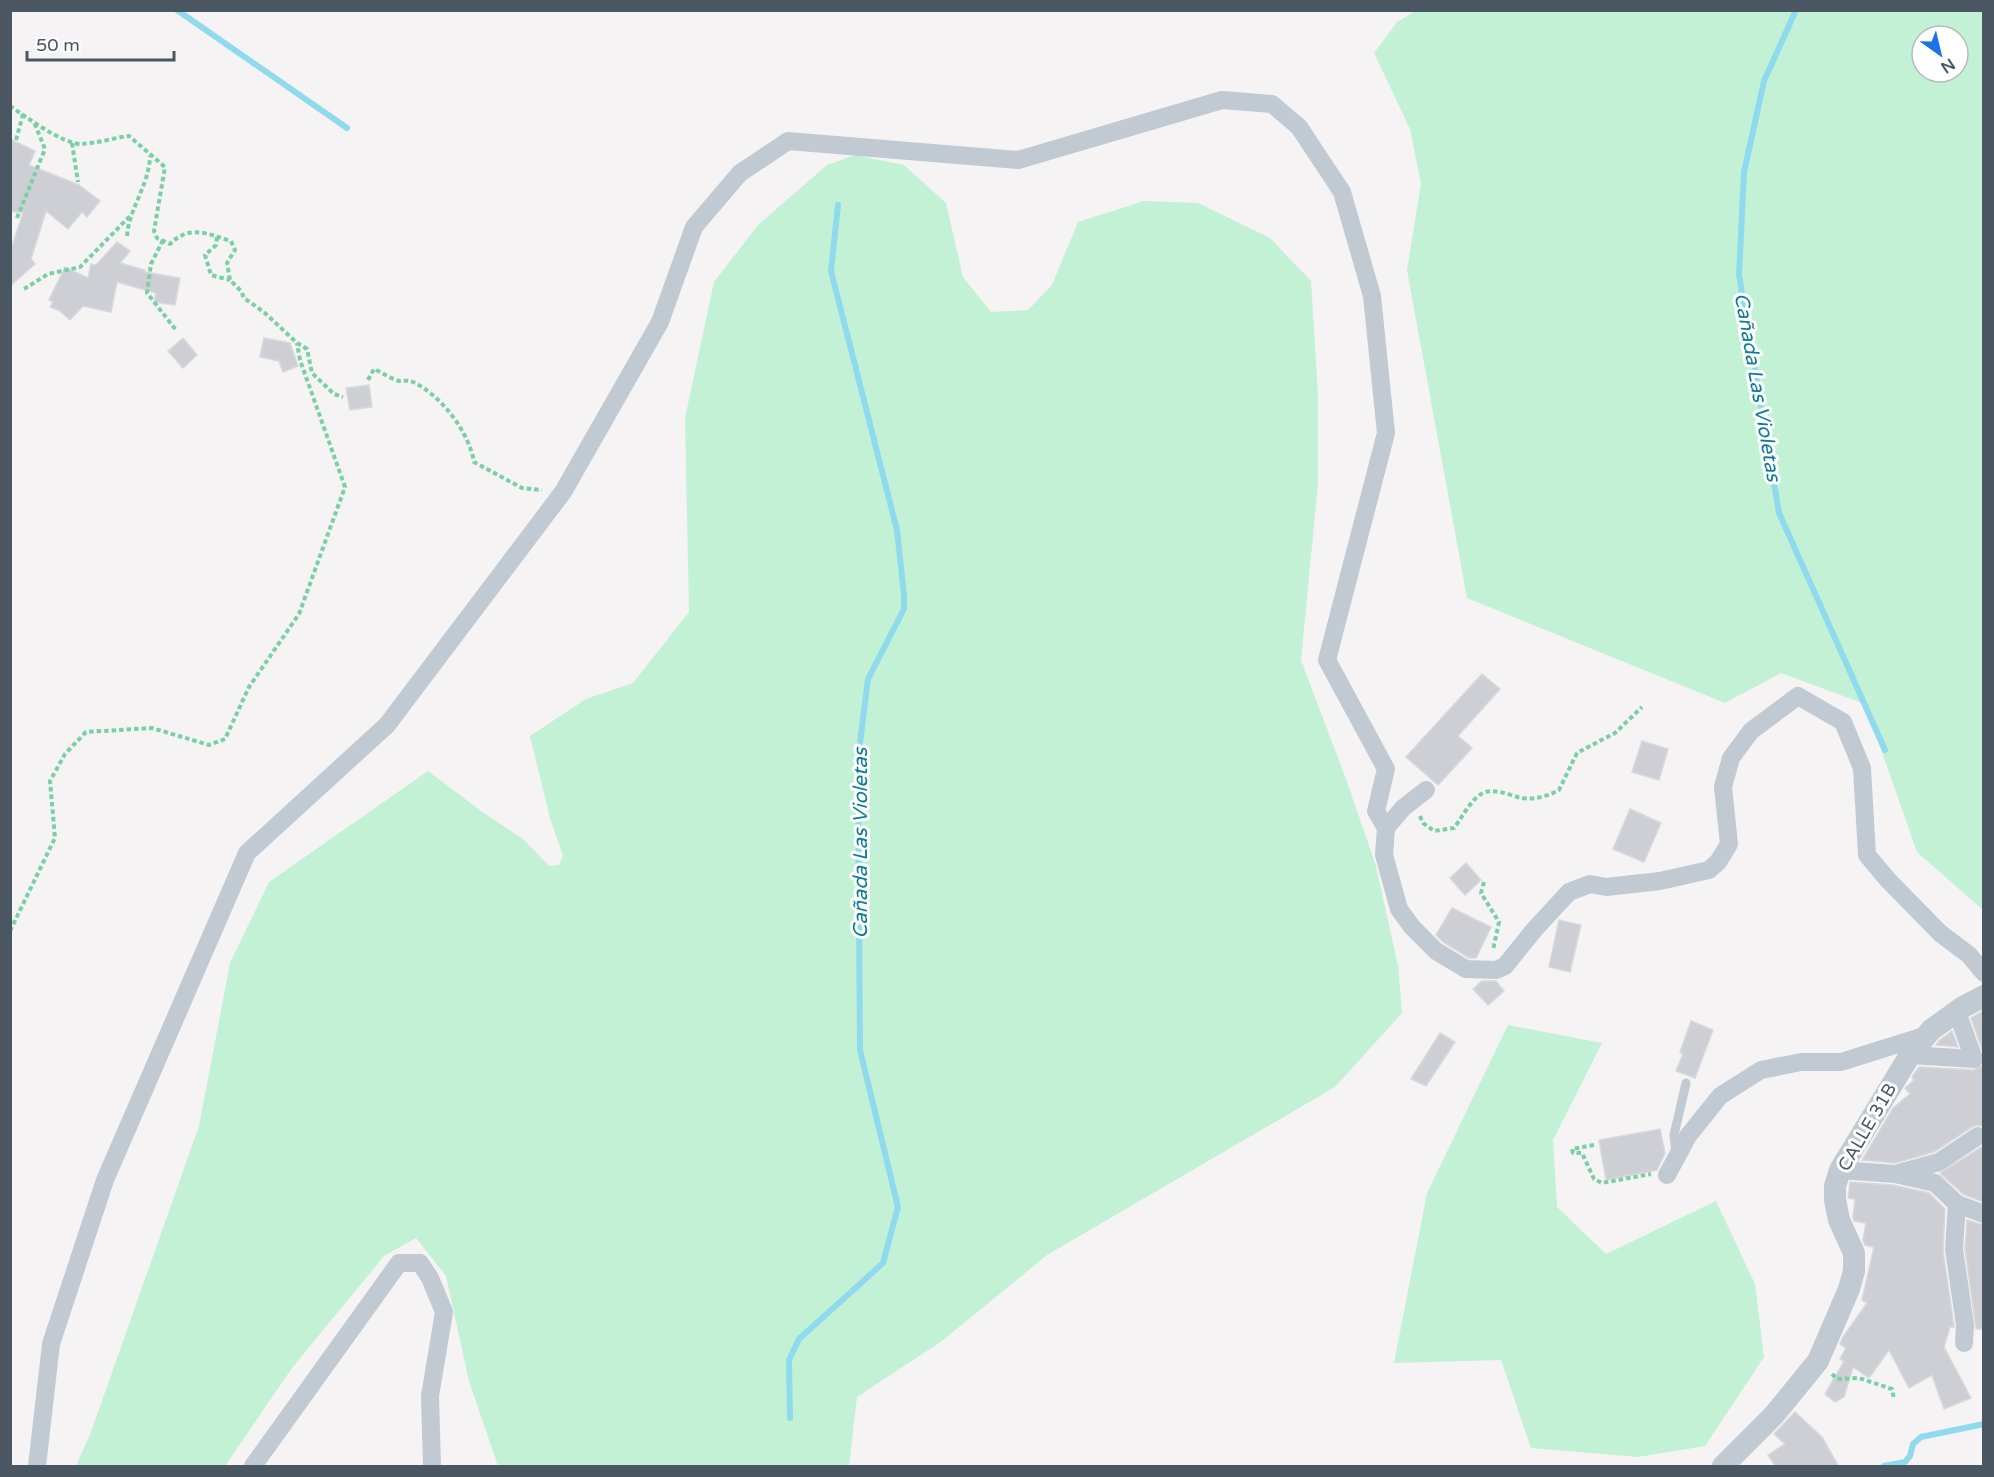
<svg xmlns="http://www.w3.org/2000/svg" width="1994" height="1477" viewBox="0 0 1994 1477" font-family="'Varela Round',sans-serif">
  <style>
    .green { fill: #c3f1d5; fill-rule: evenodd }
    .lines { fill: none; stroke-linecap: round; stroke-linejoin: round }
    .stream { stroke: #90daee; stroke-width: 6 }
    .building { fill: #cdcfd5; stroke: #d7d9de; stroke-width: 1.5 }
    .path { stroke: #7ad0a6; stroke-width: 4; stroke-dasharray: 4.5 3; stroke-linecap: butt }
    .service { stroke: #c1cad2; stroke-width: 9 }
    .minor { stroke: #c1cad2; stroke-width: 18 }
    .tertiary { stroke: #c1cad2; stroke-width: 22 }
    .labels { text-anchor: middle; stroke-width: 6; stroke-linejoin: round; paint-order: stroke }
    .street-label { font-size: 18px; fill: #4a5661; stroke: #fff }
    .water-label { font-size: 20px; font-style: italic; fill: #0c7c9b; stroke: #fff }
  </style>
  <rect width="100%" height="100%" fill="#f5f3f3"/>
  <g class="green">
    <path d="M 1417,10 L 1983,11 L 1983,910 L 1917,852 L 1865,704 L 1781,673 L 1725,703 L 1467,598 L 1407,270 L 1421,184 L 1410,129 L 1374,53 L 1397,22 ZM 1922,36 L 1958,36 L 1958,72 L 1922,72 Z"/>
    <polygon points="855,155 904,165 946,203 963,277 991,312 1028,310 1052,285 1078,222 1144,201 1198,203 1270,238 1311,281 1318,396 1318,483 1301,660 1346,779 1376,866 1398,966 1402,1013 1335,1087 1047,1255 942,1341 857,1397 849,1466 498,1466 469,1381 446,1276 416,1238 384,1256 292,1368 225,1466 76,1466 91,1432 199,1126 230,963 269,882 428,771 481,811 523,839 549,866 559,865 563,856 550,818 530,736 586,699 633,683 689,612 685,418 714,282 758,225 827,165"/>
    <polygon points="1508,1025 1602,1043 1553,1140 1557,1207 1606,1254 1716,1201 1755,1284 1764,1357 1705,1446 1638,1457 1531,1448 1501,1360 1394,1363 1427,1193"/>
  </g>
  <g class="lines">
    <g class="stream">
      <polyline points="177,10 347,128"/>
      <polyline points="1796,10 1764,81 1744,172 1739,275 1779,513 1885,750"/>
      <polyline points="790,1418 789,1360 799,1339 883,1263 898,1207 860,1050 858,759 868,679 904,609 904,595 897,530 831,271 838,205"/>
      <polyline points="1884,1466 1905,1462 1910,1456 1913,1444 1921,1437 1984,1424"/>
    </g>
  </g>
  <g class="building">
    <polygon points="10,139 35,151 29,165 79,185 100,201 87,217 82,212 68,229 46,211 31,259 35,264 10,286 10,252 23,213 10,211"/>
    <polygon points="117,242 130,251 120,263 145,270 145,272 180,278 175,305 154,302 156,293 117,282 111,312 83,306 70,320 60,311 50,307 53,302 49,300 65,267 88,278 91,264 96,265"/>
    <polygon points="183,338 197,355 183,368 168,351"/>
    <polygon points="264,338 290,343 298,366 283,372 279,361 260,357"/>
    <polygon points="369,385 372,407 350,410 346,388"/>
    <polygon points="1482,674 1500,689 1458,736 1472,748 1438,785 1406,757"/>
    <polygon points="1642,741 1668,749 1659,780 1632,772"/>
    <polygon points="1630,809 1661,823 1644,862 1613,849"/>
    <polygon points="1466,863 1481,880 1465,895 1450,878"/>
    <polygon points="1452,908 1491,927 1476,958 1469,958 1443,942 1436,935"/>
    <polygon points="1559,920 1581,925 1570,972 1549,967"/>
    <polygon points="1482,981 1496,981 1504,991 1488,1005 1473,989"/>
    <polygon points="1983,1011 1983,1052 1971,1018"/>
    <polygon points="1691,1021 1713,1030 1695,1078 1676,1071 1683,1054 1680,1052"/>
    <polygon points="1952,1031 1958,1047 1936,1045 1940,1040"/>
    <polygon points="1440,1033 1455,1042 1426,1086 1411,1079"/>
    <polygon points="1983,1065 1983,1126 1978,1125 1972,1127 1934,1152 1895,1163 1862,1160 1893,1108 1910,1094 1905,1088 1914,1080 1912,1077 1919,1067 1973,1070"/>
    <polygon points="1660,1129 1665,1153 1657,1170 1606,1180 1599,1140"/>
    <polygon points="1983,1146 1983,1202 1963,1194 1940,1173"/>
    <polygon points="1850,1182 1893,1185 1929,1193 1945,1209 1943,1251 1954,1326 1954,1327 1950,1327 1944,1347 1971,1398 1944,1409 1932,1375 1909,1388 1889,1350 1869,1378 1853,1367 1844,1397 1835,1402 1825,1394 1844,1361 1840,1359 1846,1348 1840,1344 1843,1337 1867,1303 1862,1300 1874,1247 1865,1245 1863,1240 1866,1223 1854,1221 1853,1218 1855,1199 1848,1198"/>
    <polygon points="1967,1220 1983,1225 1983,1329 1976,1329 1965,1249"/>
    <polygon points="1795,1412 1822,1437 1839,1467 1776,1467 1768,1455 1785,1444 1774,1434"/>
  </g>
  <g class="lines">
    <g class="path">
      <path d="M 10,106 C 26,117 64,145 82,144 C 97,143 114,138 129,136 L 165,167 L 154,231 L 157,238 L 170,244 C 190,224 207,234 231,241 L 235,250 L 227,263 L 230,280 L 241,291 L 244,298 L 265,313 L 297,343 L 307,349 L 312,373 L 334,394 L 343,397"/>
      <polyline points="16,140 23,114"/>
      <polyline points="72,143 78,182"/>
      <polyline points="17,218 45,149 34,122"/>
      <path d="M 127,236 C 129,208 149,186 150,156"/>
      <polyline points="217,237 216,245 205,255 211,275 230,280"/>
      <polyline points="163,240 151,264 147,293 176,330"/>
      <polyline points="24,289 48,274 80,267 132,214"/>
      <path d="M 368,380 L 374,369 C 381,372 391,379 399,381 C 404,381 408,380 413,382 C 441,395 469,432 474,462 L 522,488 L 542,490"/>
      <path d="M 1420,816 L 1423,823 L 1434,831 L 1454,828 C 1461,819 1468,805 1477,797 C 1491,785 1507,795 1522,798 C 1535,800 1548,796 1559,790 L 1577,753 L 1615,733 L 1642,707"/>
      <polyline points="1484,882 1481,893 1499,922 1493,950"/>
      <polyline points="10,931 55,838 50,781 65,754 86,732 152,728 209,745 225,739 249,687 299,614 345,487 300,360 297,343"/>
      <polyline points="1594,1145 1572,1149 1573,1153 1582,1153 1594,1179 1602,1183 1651,1174"/>
      <polyline points="1832,1374 1837,1379 1859,1378 1892,1389 1894,1399"/>
    </g>
    <polyline class="service" points="1676,1154 1674,1135 1686,1083"/>
    <g class="minor">
      <polyline points="1426,790 1403,808 1386,828 1384,855 1399,909 1412,927 1436,951 1466,969 1496,970 1505,966 1534,930 1569,892 1590,884 1606,887 1660,881 1709,870 1718,862 1729,844 1723,787 1731,758 1751,731 1798,696 1843,722 1862,768 1867,855 1888,880 1940,933 1969,955 1984,973"/>
      <polyline points="1910,1055 1974,1059 1957,1012"/>
      <polyline points="1840,1170 1895,1174 1935,1183 1957,1204 1954,1249 1965,1325 1964,1343"/>
      <polyline points="1899,1173 1939,1162 1978,1136"/>
      <polyline points="1667,1175 1688,1136 1720,1096 1761,1070 1801,1062 1841,1062 1927,1035"/>
      <polyline points="1957,1204 1984,1214"/>
      <polyline points="37,1466 51,1344 105,1180 247,853 387,725 563,492 660,322 694,227 740,173 788,141 1018,160 1222,100 1272,104 1299,127 1342,192 1372,296 1386,433 1327,660 1386,769 1376,811 1386,828"/>
      <polyline points="253,1466 399,1263 420,1263 430,1278 444,1312 430,1396 432,1466"/>
    </g>
    <polyline class="tertiary" points="1723,1466 1774,1415 1818,1361 1849,1289 1854,1271 1854,1253 1839,1220 1835,1200 1835,1186 1840,1170 1910,1055 1931,1030 1963,1007 1984,996"/>
  </g>
  <g class="labels">
    <g class="street-label">
      <text transform="translate(1867 1127) rotate(-60)" y="6">CALLE 31B</text>
    </g>
    <g class="water-label">
      <text transform="translate(1758 387) rotate(80)" y="7">Cañada Las Violetas</text>
      <text transform="translate(860 843) rotate(-90)" y="7">Cañada Las Violetas</text>
    </g>
  </g>
  <rect width="1994" height="1477" fill="none" stroke="#4a5661" stroke-width="24"/>
  <g transform="translate(1940 54) rotate(146)"><circle r="28" fill="#ffffff" stroke="#b7bbc0" stroke-width="1.5"/>
  <path d="M0-4.5L10 22L0 15L-10 22Z" fill="#1a73e8"/>
  <text y="-9" font-size="16" font-weight="bold" text-anchor="middle" fill="#4a5661">N</text>
  </g>
  <path d="M27 51v9h147v-9" fill="none" stroke="#4a5661" stroke-width="3"/>
  <text x="36" y="51" font-size="18" fill="#4a5661" stroke="#ffffff" stroke-width="4.5" paint-order="stroke">50 m</text>
</svg>
